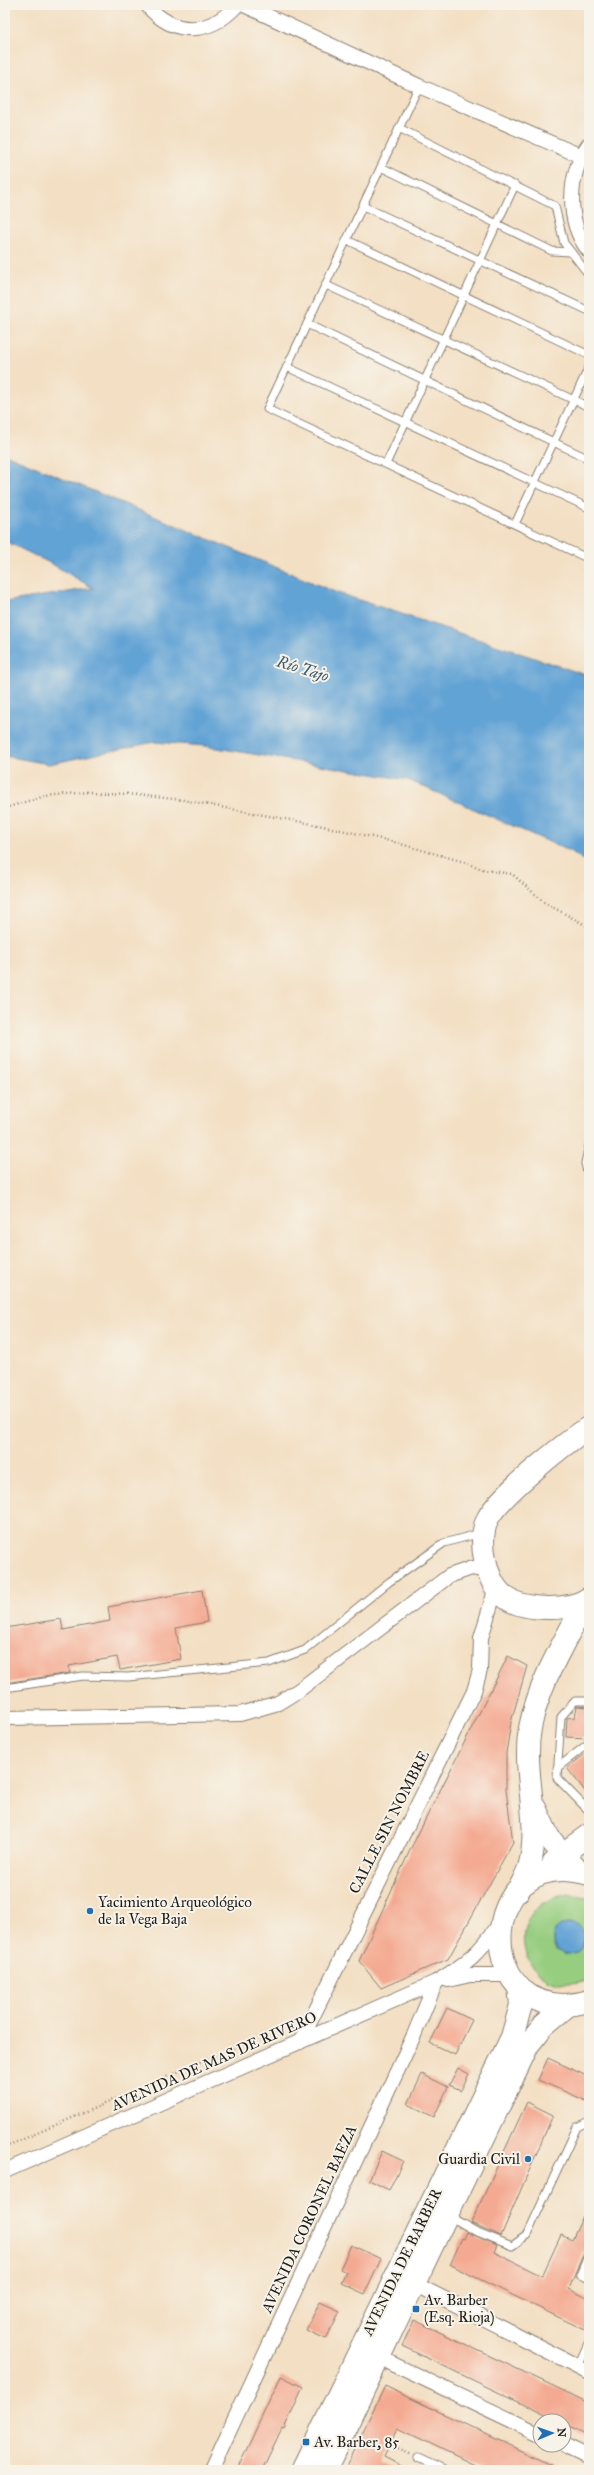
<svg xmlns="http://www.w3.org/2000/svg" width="594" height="2475" viewBox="0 0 594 2475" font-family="'IM FELL Great Primer',serif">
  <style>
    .green { fill: #96cd7f; stroke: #59744e; fill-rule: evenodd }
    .water { fill: #62a3d5; stroke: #3f6078 }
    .building { fill: #f4aa92 }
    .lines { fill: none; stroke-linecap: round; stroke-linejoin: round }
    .lane-casing { stroke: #887e70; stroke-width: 9 }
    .street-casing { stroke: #887e70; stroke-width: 16 }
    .primary-casing { stroke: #887e70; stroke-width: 24 }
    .path { stroke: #887e70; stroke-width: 2.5; stroke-dasharray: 1 3; stroke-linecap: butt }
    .lane { stroke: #fff; stroke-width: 7 }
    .street { stroke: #fff; stroke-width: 14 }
    .primary { stroke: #fff; stroke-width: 22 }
    .poi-dot { fill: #1f6fb2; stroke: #f7f3e8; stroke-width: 1.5 }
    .labels { text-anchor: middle; stroke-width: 4; stroke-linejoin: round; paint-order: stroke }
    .street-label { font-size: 15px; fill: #1c1c1c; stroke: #f7f3e8 }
    .poi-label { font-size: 15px; fill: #1c1c1c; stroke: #f7f3e8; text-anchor: start }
    .water-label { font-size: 16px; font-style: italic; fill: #3c596f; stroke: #f7f3e8 }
  </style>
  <rect width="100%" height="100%" fill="#f7f3e8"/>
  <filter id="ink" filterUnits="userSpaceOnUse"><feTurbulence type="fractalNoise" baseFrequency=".025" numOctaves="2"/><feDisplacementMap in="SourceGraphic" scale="8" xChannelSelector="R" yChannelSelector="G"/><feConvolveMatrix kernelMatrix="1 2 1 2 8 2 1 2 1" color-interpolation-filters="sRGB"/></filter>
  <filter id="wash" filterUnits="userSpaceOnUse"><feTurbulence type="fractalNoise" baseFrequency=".012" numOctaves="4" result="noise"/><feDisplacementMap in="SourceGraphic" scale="16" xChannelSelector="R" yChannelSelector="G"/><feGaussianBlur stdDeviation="0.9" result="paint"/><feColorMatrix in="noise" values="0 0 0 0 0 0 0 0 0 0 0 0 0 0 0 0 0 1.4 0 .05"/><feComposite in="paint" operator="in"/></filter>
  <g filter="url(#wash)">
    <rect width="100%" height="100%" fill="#f3dfc3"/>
    <path class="green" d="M 570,1894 L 589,1899 L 589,1980 C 520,2005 493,1904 570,1894 ZM 568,1923 L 578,1926 L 582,1930 L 576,1953 L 566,1955 L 556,1950 C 549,1938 554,1925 568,1923 Z"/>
    <g class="water">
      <polygon points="5,454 335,592 589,676 589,864 572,852 408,780 205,746 154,742 49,764 5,756 5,602 93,588 52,564 5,541"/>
      <circle cx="569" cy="1939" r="16"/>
    </g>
    <g id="blocks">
      <g class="building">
        <polygon points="202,1590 207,1622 176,1628 181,1659 120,1670 117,1657 69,1666 70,1673 5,1683 5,1628 61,1619 63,1630 110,1621 108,1607"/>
        <polygon points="508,1656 527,1666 511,1722 506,1753 506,1790 513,1842 448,1959 381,1988 359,1961 411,1848"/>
        <polygon points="577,1706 589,1707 589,1738 566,1737 567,1718 575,1717"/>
        <polygon points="589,1751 589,1796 567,1768"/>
        <polygon points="447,2008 472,2020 455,2055 430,2043"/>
        <polygon points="548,2058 589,2077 589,2102 538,2080"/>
        <polygon points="458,2068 469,2074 461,2090 449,2085"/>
        <polygon points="422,2074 448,2087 434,2117 408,2104"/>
        <polygon points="527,2102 553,2115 501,2236 471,2223"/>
        <polygon points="382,2151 403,2161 389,2190 369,2180"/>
        <polygon points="589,2203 589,2248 584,2252 569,2289 589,2299 589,2321 585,2330 450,2265 462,2238 464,2239 467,2232 497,2245 494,2252 542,2276 561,2235 572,2240"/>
        <polygon points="351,2245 381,2259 365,2294 341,2283 346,2272 340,2269"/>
        <polygon points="320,2302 340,2311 326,2339 306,2330"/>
        <polygon points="414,2320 589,2403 589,2436 564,2424 564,2421 558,2421 402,2346"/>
        <polygon points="281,2376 303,2387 284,2429 282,2428 262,2470 237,2470"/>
        <polygon points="385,2386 561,2470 485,2470 398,2428 384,2457 410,2470 344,2470"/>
      </g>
    </g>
  </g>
  <g filter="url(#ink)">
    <use href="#blocks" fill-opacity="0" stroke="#887e70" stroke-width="1"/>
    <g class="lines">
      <g class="lane-casing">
        <g id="lane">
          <polyline points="419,86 267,409 589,559"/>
          <polyline points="399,128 555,206 564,243 589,275"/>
          <polyline points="381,167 552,251 571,252"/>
          <polyline points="363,206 589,311"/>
          <polyline points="347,240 589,355"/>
          <polyline points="326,285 589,407"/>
          <polyline points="307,324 589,459"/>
          <polyline points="287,367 589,508"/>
          <polyline points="386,464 515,185"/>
          <polyline points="515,524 589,367"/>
          <polyline points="589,1145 585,1163 589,1181"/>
          <polyline points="5,1688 83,1676 128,1677 269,1663 305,1650 389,1582 444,1543 481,1533"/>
          <polyline points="589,1701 575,1701 561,1717 557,1778 589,1811"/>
          <polyline points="557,1768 589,1743"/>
          <polyline points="449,2216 475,2231 512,2246 527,2235 577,2127 589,2121"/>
          <polyline points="589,2254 580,2275 589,2279"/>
          <polyline points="578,2366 589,2341"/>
          <polyline points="418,2458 444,2470"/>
        </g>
      </g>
      <g class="street-casing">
        <g id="street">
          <path d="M 147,5 C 174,37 210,35 237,5"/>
          <polyline points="244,5 419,86 581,156"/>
          <path d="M 589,144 C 568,174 565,221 589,251"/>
          <polyline points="5,1718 240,1714 278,1703 299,1690 449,1576 472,1568 489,1571"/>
          <polyline points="448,1980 470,1975 510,1975"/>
          <polyline points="300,2042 474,1691 480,1670 481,1638 496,1587"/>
          <path d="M 5,2171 L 436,1982 C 467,1964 480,1952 501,1922"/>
          <polyline points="413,2283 589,2372"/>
          <polyline points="378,2357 540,2434"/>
          <polyline points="564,2445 589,2457"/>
          <polyline points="211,2470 414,2035 436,1982"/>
        </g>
      </g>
      <g class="primary-casing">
        <g id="primary">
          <path d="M 589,1427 C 563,1445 502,1493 488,1518 C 477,1540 486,1583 505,1597 C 523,1611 571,1612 589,1598"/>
          <polyline points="535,1808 549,1838 578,1871"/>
          <polyline points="553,1864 563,1854 589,1835"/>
          <path d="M 589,1874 C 473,1840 469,2034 589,2001"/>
          <path d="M 519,1890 C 522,1882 528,1873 530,1864 C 541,1820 522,1773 530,1728 C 539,1681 565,1642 586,1600"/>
          <polyline points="302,2470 512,2037 521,2005 519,1986"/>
          <polyline points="325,2470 528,2045 544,2025 567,2006"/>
        </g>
      </g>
      <g class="path">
        <polyline points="5,808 45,796 89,792 127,794 183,800 323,826 390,841 461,861 485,870 512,874 545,903 589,927"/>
        <polyline points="5,2147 291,2023"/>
        <polyline points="397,2449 409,2454"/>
      </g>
      <use href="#lane" class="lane"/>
      <use href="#street" class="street"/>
      <use href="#primary" class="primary"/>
    </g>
  </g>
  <g class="poi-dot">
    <circle cx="90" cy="1911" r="4"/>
    <circle cx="528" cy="2159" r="4"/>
    <rect x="412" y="2305" width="8" height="8" rx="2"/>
    <rect x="302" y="2438" width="8" height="8" rx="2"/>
  </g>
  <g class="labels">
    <g class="street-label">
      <text transform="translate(389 1822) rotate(-63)" y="5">CALLE SIN NOMBRE</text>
      <text transform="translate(214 2061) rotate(-24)" y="5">AVENIDA DE MAS DE RIVERO</text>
      <text transform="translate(309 2219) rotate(-65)" y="5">AVENIDA CORONEL BAEZA</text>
      <text transform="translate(402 2262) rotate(-64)" y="5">AVENIDA DE BARBER</text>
    </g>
    <g class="poi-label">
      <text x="98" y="1907">Yacimiento Arqueológico<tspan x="98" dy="17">de la Vega Baja</tspan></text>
      <text x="520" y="2164" text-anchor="end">Guardia Civil</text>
      <text x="424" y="2305">Av. Barber<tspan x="424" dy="17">(Esq. Rioja)</tspan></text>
      <text x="314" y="2447">Av. Barber, 85</text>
    </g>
    <g class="water-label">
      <text transform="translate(303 668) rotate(17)" y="6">Río Tajo</text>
    </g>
  </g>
  <rect width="594" height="2475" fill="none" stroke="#f7f3e8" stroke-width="20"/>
  <g transform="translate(552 2433) rotate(88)"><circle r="19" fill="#f7f3e8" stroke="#9f9d96"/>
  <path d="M0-3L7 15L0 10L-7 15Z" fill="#1f6fb2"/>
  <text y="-6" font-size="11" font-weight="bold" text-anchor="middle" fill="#1c1c1c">N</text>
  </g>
</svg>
